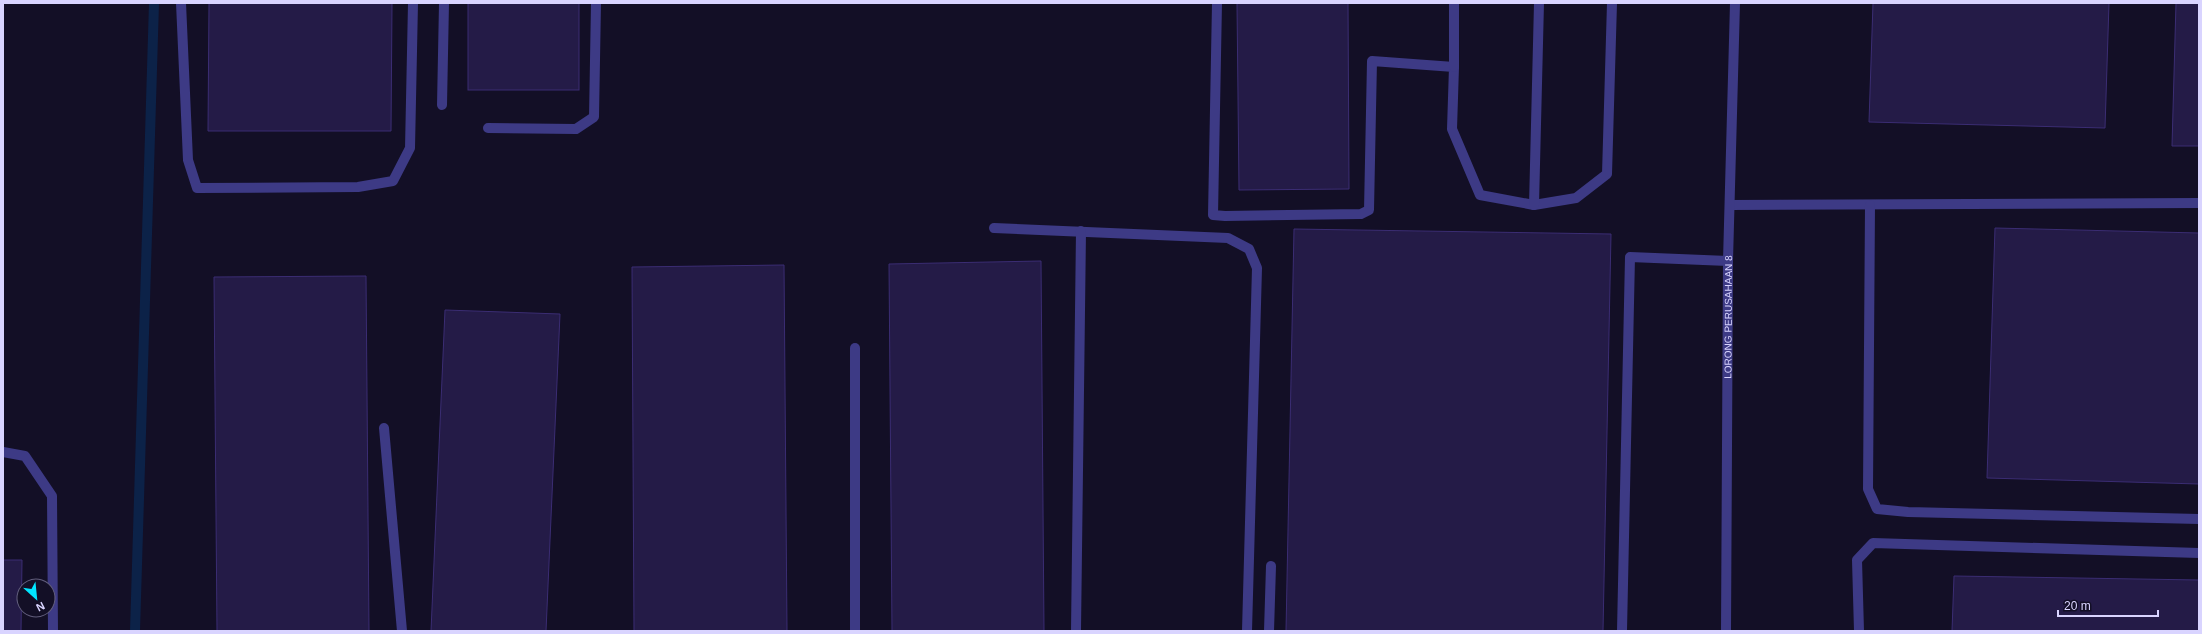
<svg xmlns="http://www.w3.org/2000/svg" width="2202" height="634" viewBox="0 0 2202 634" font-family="Helvetica,sans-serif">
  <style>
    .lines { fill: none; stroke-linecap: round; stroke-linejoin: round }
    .stream { stroke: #0c2248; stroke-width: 10 }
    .building { fill: #241b47; stroke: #3b2d73 }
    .minor { stroke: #3d3a85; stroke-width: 10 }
    .labels { text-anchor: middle; stroke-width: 3.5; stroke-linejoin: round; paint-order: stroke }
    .street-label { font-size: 10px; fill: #d9d4ff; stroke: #130f26 }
  </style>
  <rect width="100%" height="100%" fill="#130f26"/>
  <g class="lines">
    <polyline class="stream" points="135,631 154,3"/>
  </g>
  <g class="building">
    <polygon points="209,3 392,3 391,131 208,131"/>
    <rect x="468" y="3" width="111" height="87"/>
    <polygon points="1237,3 1348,3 1349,189 1239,190"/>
    <polygon points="1873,3 2109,3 2105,128 1869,122"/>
    <polygon points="2176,3 2199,3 2199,146 2172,146"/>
    <polygon points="1995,228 2199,233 2199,484 1987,478"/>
    <polygon points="1294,229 1611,234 1603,631 1286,631"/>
    <polygon points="1041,261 1044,631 892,631 889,264"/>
    <polygon points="784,265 787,631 634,631 632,267"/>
    <polygon points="366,276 369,631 217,631 214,277"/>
    <polygon points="445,310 560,314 546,631 431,631"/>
    <polygon points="3,560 22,560 21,631 3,631"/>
    <polygon points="1954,576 2199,580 2199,631 1952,631"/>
  </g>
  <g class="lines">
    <g class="minor">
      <polyline points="181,3 188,160 197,188 358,187 393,181 410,148 413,3"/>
      <polyline points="1217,3 1213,215 1225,216 1361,214 1369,210 1372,61 1454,67 1452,129 1480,195 1534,205 1576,198 1607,174 1612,3"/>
      <polyline points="1454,3 1454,67"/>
      <polyline points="442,105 444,3"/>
      <polyline points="488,128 576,129 594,117 596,3"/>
      <polyline points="1534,205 1539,3"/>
      <polyline points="1730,205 2199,203"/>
      <polyline points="1870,205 1868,489 1877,509 1908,512 2199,519"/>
      <polyline points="994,228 1228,238 1249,249 1257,268 1247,631"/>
      <polyline points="855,348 855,631"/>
      <polyline points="384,428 402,631"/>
      <polyline points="3,452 25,456 52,496 53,631"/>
      <polyline points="1076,631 1081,231"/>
      <polyline points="1269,631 1271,566"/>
      <polyline points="1622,631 1630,257 1728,261"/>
      <path id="s1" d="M 1726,631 L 1728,261 L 1735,3"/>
      <polyline points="1859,631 1857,560 1873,543 2199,553"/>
    </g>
  </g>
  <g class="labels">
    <g class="street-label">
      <text dy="4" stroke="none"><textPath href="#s1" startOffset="314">LORONG PERUSAHAAN 8</textPath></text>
    </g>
  </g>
  <rect width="2202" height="634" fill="none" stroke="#d9d4ff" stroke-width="8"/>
  <g transform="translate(36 598) rotate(153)"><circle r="19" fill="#130f26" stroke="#625e7d"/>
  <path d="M0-3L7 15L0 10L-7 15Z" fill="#00e5ff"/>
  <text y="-6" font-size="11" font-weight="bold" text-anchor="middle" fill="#d9d4ff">N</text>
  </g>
  <path d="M2058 610v6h100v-6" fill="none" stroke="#d9d4ff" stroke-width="2"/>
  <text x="2064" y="610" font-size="12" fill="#d9d4ff" stroke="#130f26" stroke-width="3" paint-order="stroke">20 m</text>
</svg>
